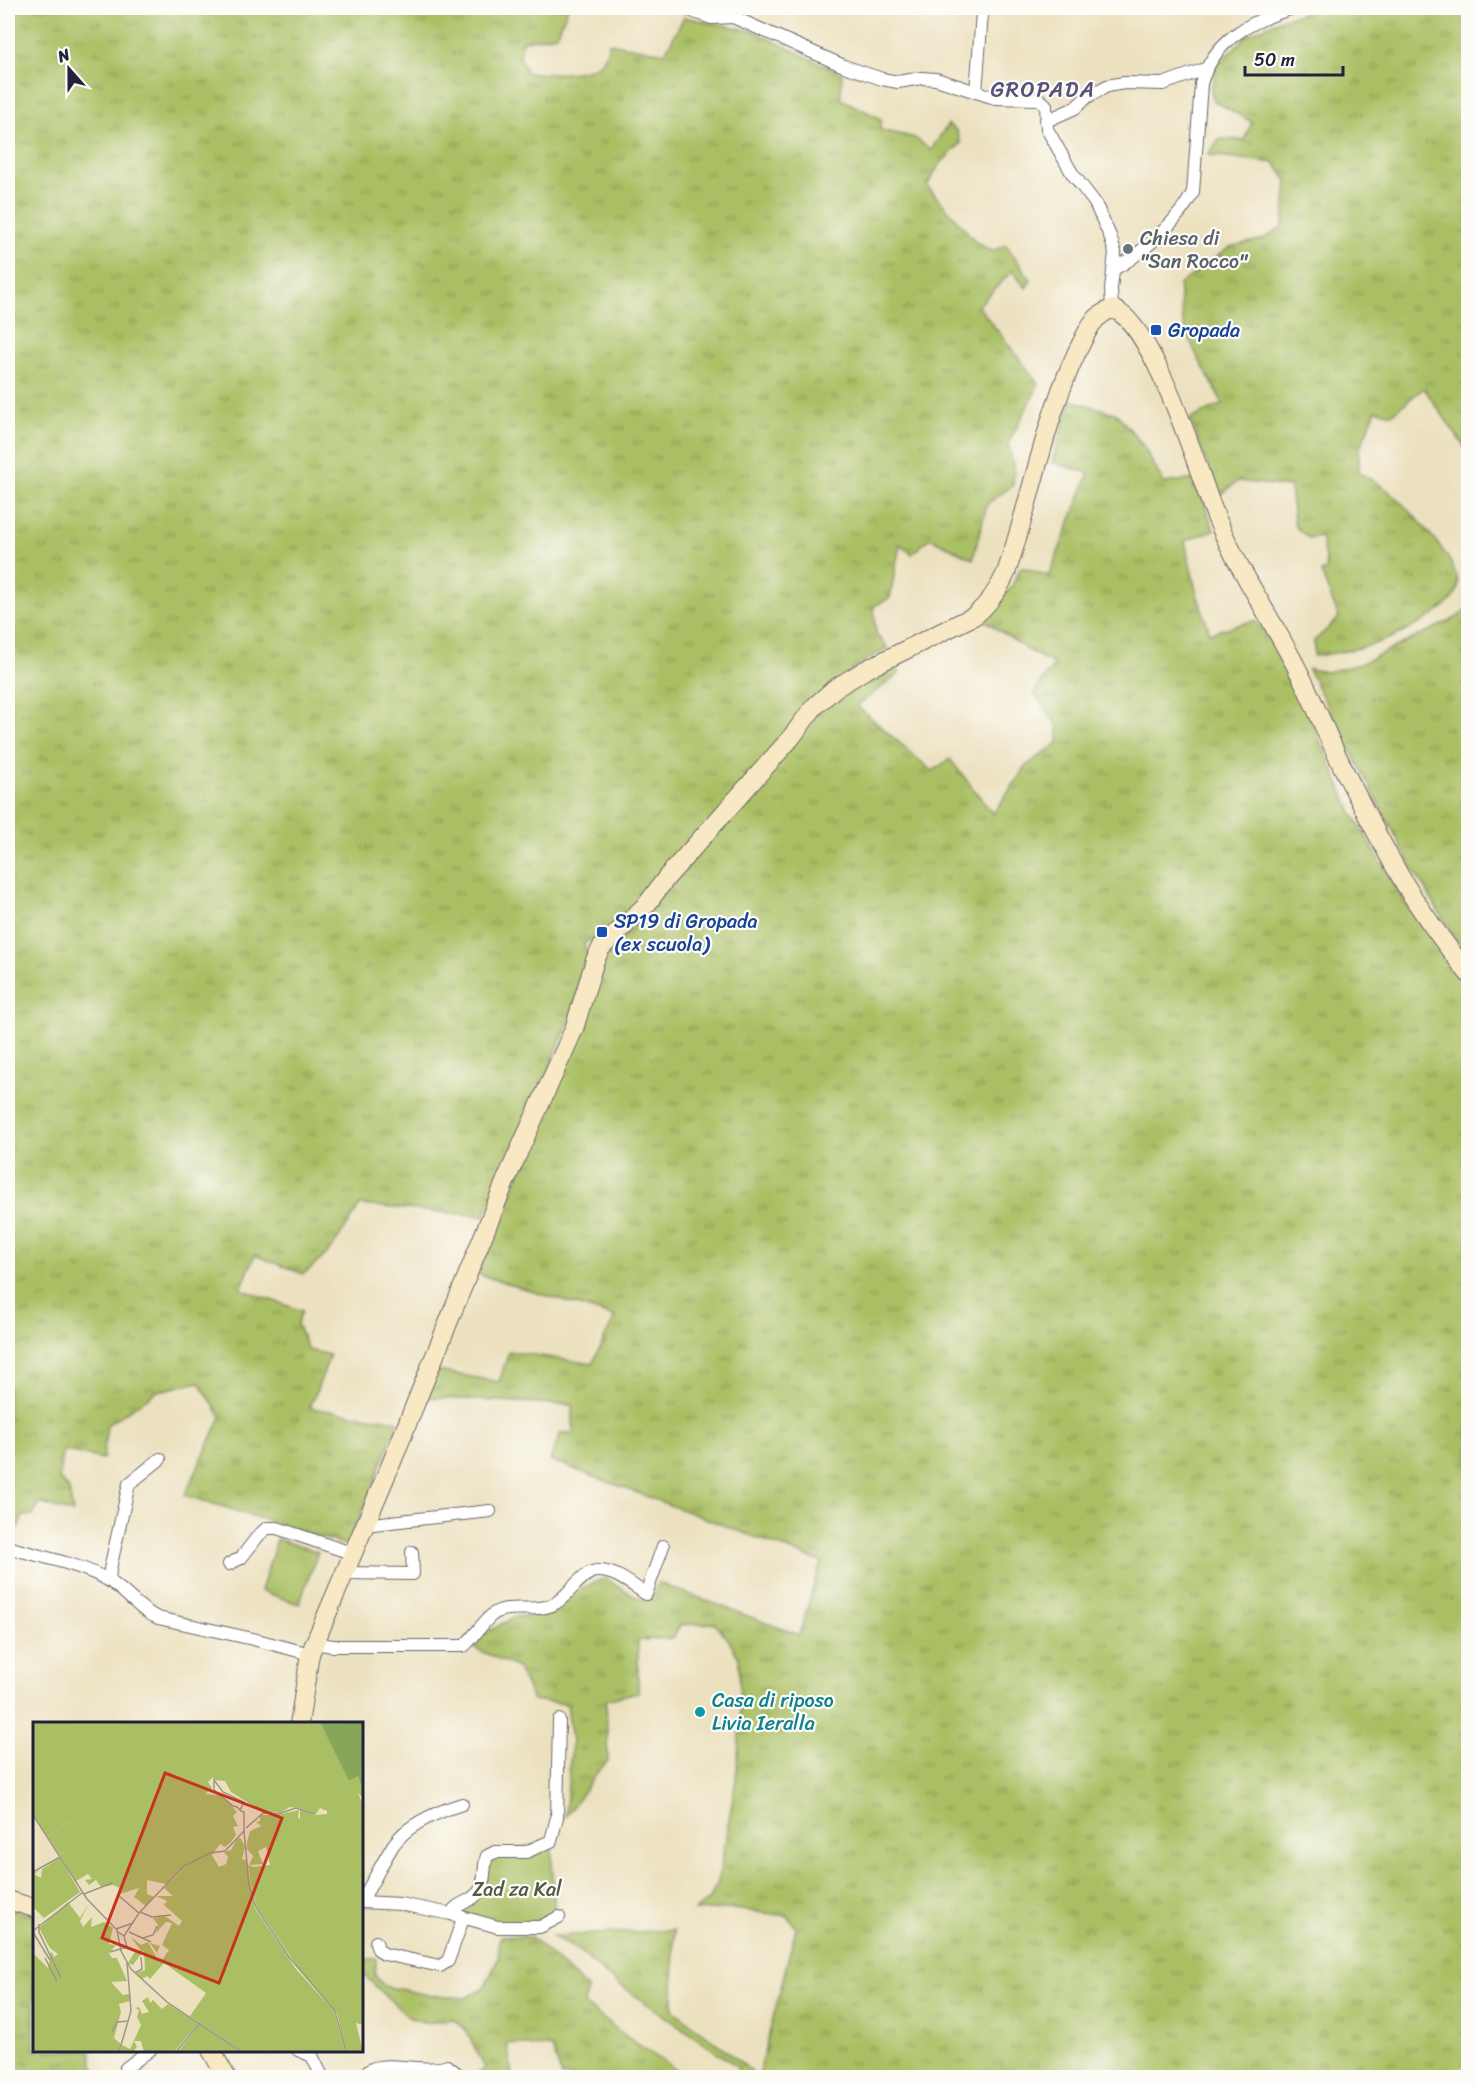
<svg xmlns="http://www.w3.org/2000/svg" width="1476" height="2085" viewBox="0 0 1476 2085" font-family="Sriracha,sans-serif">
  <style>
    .grass { fill: url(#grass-tufts); stroke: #667050; stroke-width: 1.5 }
    .park { fill: #aabf64; stroke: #667050; stroke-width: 1.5 }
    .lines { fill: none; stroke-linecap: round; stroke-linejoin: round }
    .street-casing { stroke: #696569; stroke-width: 14 }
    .secondary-casing { stroke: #696569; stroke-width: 20 }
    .street { stroke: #fff; stroke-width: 12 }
    .secondary { stroke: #f8e8c3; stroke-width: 18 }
    .worship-dot { fill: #6b7280; stroke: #fdfcf7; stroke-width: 2 }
    .transit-dot { fill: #1a4fb4; stroke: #fdfcf7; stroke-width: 2 }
    .culture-dot { fill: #0f9aa8; stroke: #fdfcf7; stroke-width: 2 }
    .labels { text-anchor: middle; stroke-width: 4.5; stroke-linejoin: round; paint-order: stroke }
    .worship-label { font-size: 20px; fill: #5b616d; stroke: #fdfcf7; text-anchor: start }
    .transit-label { font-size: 20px; fill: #164399; stroke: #fdfcf7; text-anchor: start }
    .culture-label { font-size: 20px; fill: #0d838f; stroke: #fdfcf7; text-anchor: start }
    .park-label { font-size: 20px; fill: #525949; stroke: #fdfcf7 }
    .quarter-label { font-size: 22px; letter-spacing: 1.5px; fill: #58527c; stroke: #fdfcf7 }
    .inset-road { fill: none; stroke: #9b958a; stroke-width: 1.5 }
    .view { fill: #c8321e; fill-opacity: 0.15; stroke: #c8321e; stroke-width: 3 }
    .inset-edge { fill: none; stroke: #22223b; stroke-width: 3 }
  </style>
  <defs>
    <pattern id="grass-tufts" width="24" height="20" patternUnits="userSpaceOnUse" patternTransform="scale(1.5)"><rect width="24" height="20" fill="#aabf64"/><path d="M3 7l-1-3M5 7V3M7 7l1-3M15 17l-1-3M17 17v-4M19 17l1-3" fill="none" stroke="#8a9b54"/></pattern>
  </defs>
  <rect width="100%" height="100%" fill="#fdfcf7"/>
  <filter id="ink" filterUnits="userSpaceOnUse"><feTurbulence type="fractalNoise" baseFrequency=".0167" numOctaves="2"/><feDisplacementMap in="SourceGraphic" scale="12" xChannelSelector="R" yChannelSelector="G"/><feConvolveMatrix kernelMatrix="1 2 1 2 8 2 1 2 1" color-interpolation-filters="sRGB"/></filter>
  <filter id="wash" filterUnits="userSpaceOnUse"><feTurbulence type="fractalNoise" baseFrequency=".008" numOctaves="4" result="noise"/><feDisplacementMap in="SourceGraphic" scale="24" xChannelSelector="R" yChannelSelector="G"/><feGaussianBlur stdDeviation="1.35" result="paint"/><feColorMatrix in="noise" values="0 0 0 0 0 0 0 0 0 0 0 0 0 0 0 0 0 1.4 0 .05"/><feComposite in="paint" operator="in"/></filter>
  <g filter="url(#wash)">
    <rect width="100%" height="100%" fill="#ece1bf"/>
    <g class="grass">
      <path d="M 8,8 L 568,8 L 557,35 L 522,41 L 520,58 L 527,73 C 547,73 595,78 605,57 C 607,53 608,47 609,43 L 665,53 L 684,17 L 753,31 L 842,74 L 841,99 L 881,119 L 880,130 L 915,138 L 931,150 L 948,124 L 957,131 L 961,143 L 939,165 L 927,186 L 977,243 L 992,251 L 1006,245 L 1031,280 L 1026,288 L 1012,271 L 978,306 L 1039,384 L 1008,444 L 1014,469 L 1013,485 L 987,504 L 973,559 L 930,538 L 912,554 L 900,544 L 890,598 L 874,606 L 876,634 L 888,648 L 856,666 L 620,922 L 599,936 L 584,943 L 588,960 L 568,1025 L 484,1216 L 360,1205 C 341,1235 333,1253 303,1274 L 255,1255 L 241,1289 L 302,1311 L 297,1324 L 308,1350 L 330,1355 L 310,1408 L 399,1421 L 349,1544 L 342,1544 L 185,1495 L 221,1417 L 199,1382 L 158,1391 L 107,1425 L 103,1459 L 63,1450 L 59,1478 L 69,1490 L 73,1513 L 40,1503 L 33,1515 L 23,1516 L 18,1527 L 8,1524 Z"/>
      <path d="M 1327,8 L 1468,8 L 1468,452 L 1424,388 L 1392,414 L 1376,410 L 1359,450 L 1359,472 C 1368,478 1378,483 1386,489 C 1405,505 1467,566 1457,591 C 1448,612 1398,636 1377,643 C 1357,650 1335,653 1314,656 L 1314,641 L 1339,618 L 1321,572 L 1327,570 L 1321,536 L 1309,538 L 1295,527 L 1290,487 L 1238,481 L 1219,496 L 1190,419 L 1223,404 C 1211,379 1194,355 1185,328 C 1180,315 1181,299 1179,285 L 1230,247 L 1264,239 L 1283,226 L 1287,181 L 1275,163 L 1208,155 L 1219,139 L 1244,140 L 1252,122 L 1214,101 L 1211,89 L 1218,65 L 1247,35 L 1284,18 Z"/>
      <polygon points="1071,400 1117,414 1142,444 1164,483 1196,479 1214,530 1185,541 1196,591 1210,633 1255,620 1273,644 1315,728 1351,811 1405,903 1468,988 1468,2077 758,2077 796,1928 788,1916 733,1909 695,1911 709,1899 718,1882 736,1780 740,1729 739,1658 728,1639 714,1623 680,1625 673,1638 638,1640 638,1692 606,1700 608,1761 596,1774 565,1817 572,1742 567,1704 533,1700 518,1668 474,1648 484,1634 514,1617 552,1614 581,1589 604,1578 638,1598 649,1601 659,1583 799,1635 821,1562 550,1460 561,1433 574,1433 572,1405 424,1397 438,1371 499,1382 509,1351 592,1364 615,1317 477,1274 585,1017 606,956 649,911 818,711 850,684 890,664 900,673 857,706 932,771 950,759 993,814 1027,765 1058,743 1058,726 1034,693 1054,664 1026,649 983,619 1011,588 1021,567 1049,576 1089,473 1052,462"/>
      <polygon points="1468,608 1468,959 1414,871 1308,669 1327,672 1360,664 1456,618"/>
      <polygon points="8,1909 34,1915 34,2050 91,2051 93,2064 99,2077 8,2077"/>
      <polygon points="674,1930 673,2010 735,2057 757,2077 732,2077 739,2068 606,1975 579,1951 552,1936"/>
      <polygon points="500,1936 531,1937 588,1989 584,2004 627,2037 687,2077 562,2077 552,2048 507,2043 512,2075 507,2077 474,2077 485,2068 466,2030 453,2019 427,2023 408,2017 364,1975 362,1976 362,1959 376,1959 375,1976 384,1986 424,1994 466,1998 484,1988 498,1959"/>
    </g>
    <g class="park">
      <polygon points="277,1539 318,1552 299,1604 261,1591"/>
      <polygon points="551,1841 555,1919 498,1927 453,1908 472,1899 487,1856"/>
    </g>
  </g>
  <g filter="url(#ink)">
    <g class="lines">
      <g class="street-casing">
        <g id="street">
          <polyline points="683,8 712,18 733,17 844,66 882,79 898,82 922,78 936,79 995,98 1039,99 1046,105 1047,129 1072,173 1095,203 1110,236 1115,253 1111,289 1112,309"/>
          <polyline points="976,92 982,13 985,8"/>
          <polyline points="1046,121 1075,108 1087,97 1107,86 1124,83 1163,84 1205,69"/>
          <path d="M 1114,269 C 1141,255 1180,219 1193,192 L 1201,84 C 1214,39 1251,21 1293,8"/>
          <polyline points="364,1525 490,1511"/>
          <path d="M 8,1547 C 37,1556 80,1564 106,1579 C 125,1589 138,1610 158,1618 L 253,1639 L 310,1654"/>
          <polyline points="229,1564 241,1558 258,1536 267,1528 277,1528 351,1553"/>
          <polyline points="343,1573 413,1574 412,1552"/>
          <polyline points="109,1580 110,1569 129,1484 160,1459"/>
          <path d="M 314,1643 L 333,1646 L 464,1646 C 474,1637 482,1623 492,1615 C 508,1602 535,1614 554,1604 C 568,1597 582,1571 597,1571 C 615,1570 632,1585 646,1594 L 663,1546"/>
          <path d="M 365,1901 L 366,1893 C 376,1877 384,1859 394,1844 C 408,1824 440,1811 462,1804"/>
          <polyline points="362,1902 400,1904 451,1914 498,1927 540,1927 559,1917"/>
          <path d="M 451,1914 C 456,1902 474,1902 480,1890 C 486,1880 483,1866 487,1856 L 495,1852 L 526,1852 L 551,1841 L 557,1817 L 559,1720"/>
          <polyline points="376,1942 378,1949 384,1954 440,1966 448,1961 463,1919"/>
          <polyline points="298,2050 312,2056 323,2078"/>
          <polyline points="126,2068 150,2050"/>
          <path d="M 361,2078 C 365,2075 369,2070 372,2069 C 389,2061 430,2074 447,2066 L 458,2074"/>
        </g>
      </g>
      <g class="secondary-casing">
        <g id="secondary">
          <path d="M 299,1724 L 310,1654 L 391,1464 L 505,1182 L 574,1029 L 595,960 L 601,948 L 647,904 L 667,877 L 790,739 L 814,707 L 834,689 L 865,670 L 974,616 C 989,604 998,591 1006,573 C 1033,495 1046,408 1086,334 C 1091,323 1100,313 1112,309 C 1151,319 1197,466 1211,504 C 1231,558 1264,606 1291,657 C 1312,695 1327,737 1347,776 C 1365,811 1383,847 1403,881 C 1422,913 1445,944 1468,973"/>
          <polyline points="8,1900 34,1908"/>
          <polyline points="211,2050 227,2078"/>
        </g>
      </g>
      <use href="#street" class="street"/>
      <use href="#secondary" class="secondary"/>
    </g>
  </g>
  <circle class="worship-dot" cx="1128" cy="249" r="6"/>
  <g class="transit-dot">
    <rect x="1150" y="324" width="12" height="12" rx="3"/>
    <rect x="596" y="926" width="12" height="12" rx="3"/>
  </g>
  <circle class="culture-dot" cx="700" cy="1712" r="6"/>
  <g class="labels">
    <g class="worship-label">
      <text x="1140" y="245">Chiesa di<tspan x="1140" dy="23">"San Rocco"</tspan></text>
    </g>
    <g class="transit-label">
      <text x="1168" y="337">Gropada</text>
      <text x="614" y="928">SP19 di Gropada<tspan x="614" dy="23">(ex scuola)</tspan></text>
    </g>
    <g class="culture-label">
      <text x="712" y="1707">Casa di riposo<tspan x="712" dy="23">Livia Ieralla</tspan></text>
    </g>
    <g class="park-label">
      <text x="517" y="1896">Zad za Kal</text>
    </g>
    <g class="quarter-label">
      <text x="1043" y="97">GROPADA</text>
    </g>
  </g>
  <g transform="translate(33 1722)">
    <rect width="330" height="330" fill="#ece1bf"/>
    <path d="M 0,0 L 287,0 L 293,12 L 303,11 L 305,20 L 299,20 L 309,44 L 310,35 L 317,35 L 318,42 L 310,45 L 316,59 L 325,54 L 330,69 L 329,75 L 325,71 L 330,83 L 330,303 L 323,301 L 330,330 L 313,330 L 304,291 L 264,244 L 224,185 L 218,163 L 215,143 L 220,145 L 237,143 L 233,125 L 225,129 L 230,142 L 216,143 L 220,134 L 214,127 L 214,120 L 217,109 L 228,104 L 223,100 L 227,99 L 227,93 L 243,93 L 266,88 L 265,95 L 267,97 L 267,87 L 282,93 L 294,92 L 294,89 L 287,86 L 283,92 L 266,86 L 257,85 L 247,91 L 230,90 L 198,70 L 192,59 L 181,58 L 180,55 L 175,60 L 179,66 L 172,72 L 186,73 L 197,82 L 204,90 L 200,94 L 205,104 L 200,105 L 203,113 L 198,120 L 192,125 L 187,122 L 179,133 L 186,145 L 193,142 L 195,135 L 191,130 L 198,128 L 205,115 L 208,117 L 212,125 L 209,137 L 213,138 L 222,186 L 263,247 L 301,289 L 312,330 L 210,330 L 157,294 L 173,271 L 131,241 L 117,257 L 114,254 L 109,257 L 104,251 L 112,248 L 111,228 L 100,243 L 95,241 L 103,228 L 108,229 L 98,215 L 108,223 L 115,220 L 125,238 L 128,237 L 117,221 L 127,224 L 124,230 L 129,238 L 136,228 L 129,223 L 139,201 L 133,200 L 122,212 L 125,203 L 120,196 L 132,194 L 146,204 L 149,199 L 131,183 L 134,179 L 123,174 L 140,174 L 131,166 L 155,142 L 133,162 L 114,158 L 114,172 L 121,175 L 113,184 L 101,175 L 106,166 L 87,172 L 87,166 L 80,163 L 68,165 L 63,158 L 56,163 L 52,158 L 59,157 L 55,152 L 43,159 L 27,133 L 54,108 L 37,99 L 15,115 L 0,92 ZM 27,136 L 47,170 L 11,196 L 0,185 L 0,151 L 8,148 L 1,152 L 8,156 L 9,147 ZM 35,180 L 47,196 L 56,181 L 47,199 L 50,205 L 59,195 L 58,205 L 71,200 L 80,206 L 76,222 L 83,223 L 76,231 L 79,236 L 84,236 L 94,259 L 78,260 L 90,273 L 97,272 L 97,279 L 86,282 L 88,290 L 81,316 L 88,322 L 86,330 L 0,330 L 0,231 L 15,246 L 18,229 L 21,235 L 25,232 L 17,226 L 6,206 ZM 115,275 L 117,281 L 120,278 L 129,287 L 135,282 L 166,301 L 141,330 L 111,330 L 108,319 L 101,319 L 104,325 L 100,330 L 87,330 L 89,323 L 97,327 L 108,303 L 104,295 L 106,288 L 102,286 L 106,285 L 109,292 L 116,290 L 109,279 ZM 167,302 L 208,330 L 145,330 Z" fill="#aabf64"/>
    <path d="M 287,0 L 330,0 L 330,69 L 325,54 L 316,59 Z" fill="#87a65a"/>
    <path d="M 37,99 L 46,101 L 54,108 L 27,133 L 15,115 Z" fill="#aabf64"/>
    <path class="inset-road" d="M 0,93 L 54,177 L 84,208 L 88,229 L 98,247 L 134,280 L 209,330M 213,106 L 230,91 L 245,92 L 263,86 L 282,92M 211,109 L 216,163 L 223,185 L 256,235 L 302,289 L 313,330M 0,150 L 27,135M 51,172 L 79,161M 85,173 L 106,191M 107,190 L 119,195 L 138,193M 6,202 L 6,210 L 28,256M 83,207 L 100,201M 0,209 L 50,170M 96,210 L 118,220M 1,212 L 17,238M 91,214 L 106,191 L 151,144 L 177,131 L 192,129 L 211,109 L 211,90 L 208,89 L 204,85 L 200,84 L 181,68 L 181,58 L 190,70 L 211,80 L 207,88M 110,216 L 120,213 L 124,204M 77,230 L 94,225 L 91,214 L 85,210M 12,236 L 24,259M 102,251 L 109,247 L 108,235M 79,310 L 84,300 L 96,299M 86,330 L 98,289 L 94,240M 143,330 L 167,301"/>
    <path class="view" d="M 132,51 L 249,96 L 186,261 L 69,216 Z"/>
    <rect width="330" height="330" class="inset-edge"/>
  </g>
  <rect width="1476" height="2085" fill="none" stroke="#fdfcf7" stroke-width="30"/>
  <g transform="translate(69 69) rotate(339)" stroke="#fdfcf7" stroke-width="4.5" paint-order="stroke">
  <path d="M0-4.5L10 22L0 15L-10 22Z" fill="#22223b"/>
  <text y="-9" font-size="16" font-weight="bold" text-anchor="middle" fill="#22223b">N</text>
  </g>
  <path d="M1245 66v9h98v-9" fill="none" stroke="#22223b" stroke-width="3"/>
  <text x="1254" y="66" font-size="18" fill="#22223b" stroke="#fdfcf7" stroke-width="4.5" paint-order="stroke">50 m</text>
</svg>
